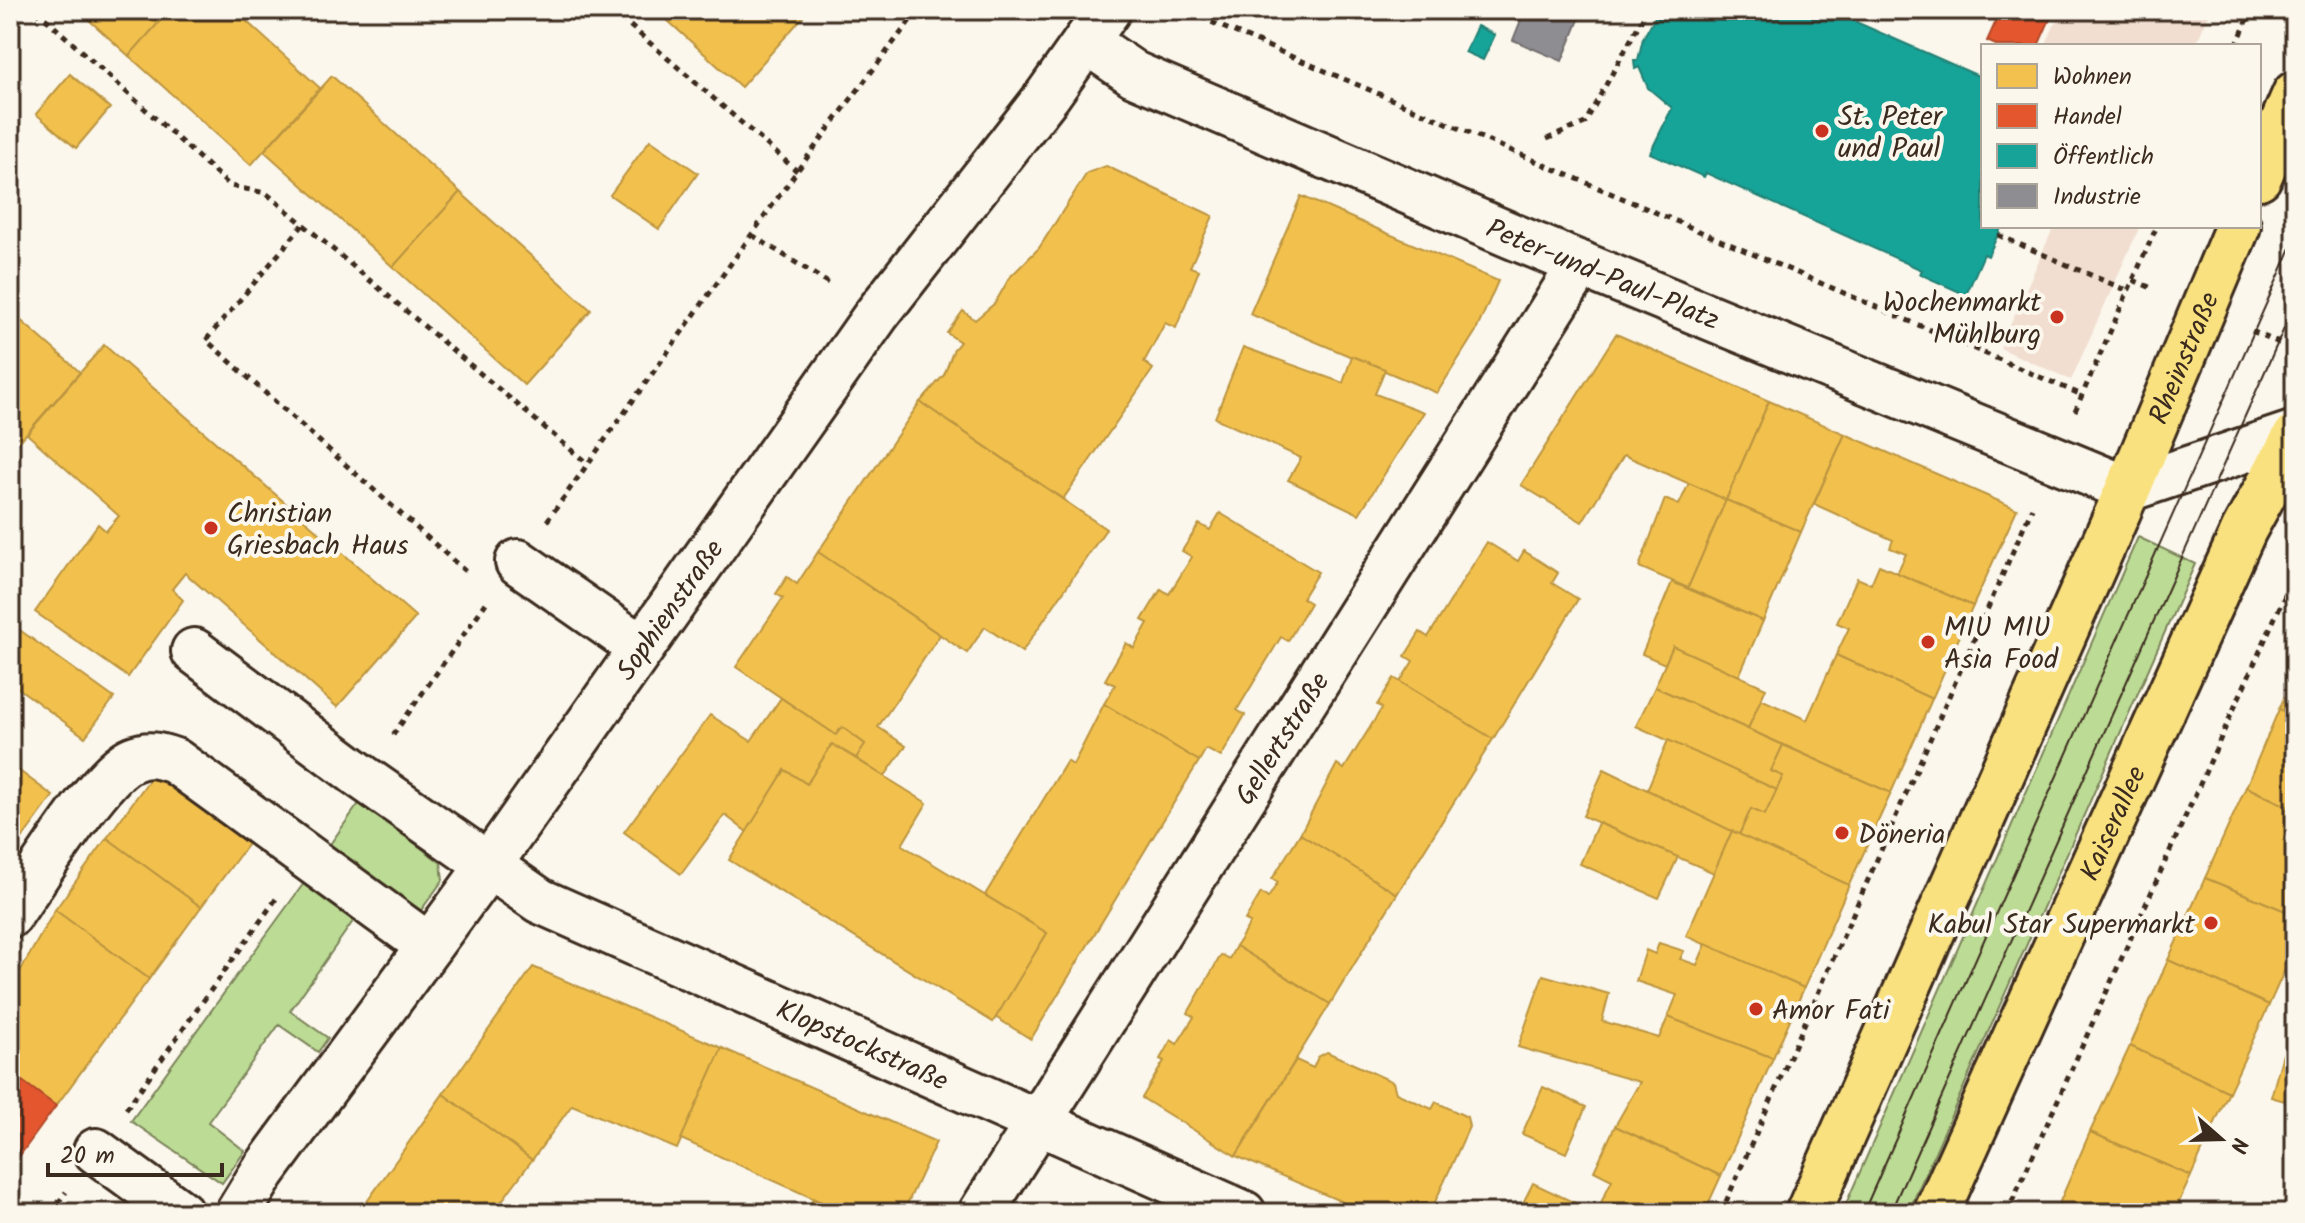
<svg xmlns="http://www.w3.org/2000/svg" width="2305" height="1223" viewBox="0 0 2305 1223" font-family="Kalam,sans-serif">
  <style>
    .built { fill: #f1ded1 }
    .green { fill: #bcdc95; stroke: #7c835a; stroke-width: 2 }
    .homes { fill: #f2c14e; stroke: #bb9440; stroke-width: 2 }
    .shops { fill: #e4572e; stroke: #b14a29; stroke-width: 2 }
    .public { fill: #17a398; stroke: #227f73; stroke-width: 2 }
    .industry { fill: #8d8d92; stroke: #746f6f; stroke-width: 2 }
    .lines { fill: none; stroke-linecap: round; stroke-linejoin: round }
    .minor-casing { stroke: #3b2a1e; stroke-width: 50 }
    .major-casing { stroke: #3b2a1e; stroke-width: 50 }
    .path { stroke: #3b2a1e; stroke-width: 5; stroke-dasharray: 6 6; stroke-linecap: butt }
    .minor { stroke: #fbf7ec; stroke-width: 44 }
    .major { stroke: #fae180; stroke-width: 44 }
    .tram { stroke: #3b2a1e; stroke-width: 2 }
    .poi-dot { fill: #c8321e; stroke: #fbf7ec; stroke-width: 3 }
    .labels { text-anchor: middle; stroke-width: 8; stroke-linejoin: round; paint-order: stroke }
    .poi-label { font-size: 28px; fill: #3b2a1e; stroke: #fbf7ec; text-anchor: start }
    .street-label { font-size: 28px; fill: #3b2a1e; stroke: #fbf7ec }
  </style>
  <rect width="100%" height="100%" fill="#fbf7ec"/>
  <filter id="ink" filterUnits="userSpaceOnUse"><feTurbulence type="fractalNoise" baseFrequency=".0125" numOctaves="2"/><feDisplacementMap in="SourceGraphic" scale="16" xChannelSelector="R" yChannelSelector="G"/><feConvolveMatrix kernelMatrix="1 2 1 2 8 2 1 2 1" color-interpolation-filters="sRGB"/></filter>
  <g filter="url(#ink)">
    <g class="built">
      <polygon points="2061,10 2211,10 2195,46 2045,46"/>
      <polygon points="2054,226 2140,226 2071,380 2000,348"/>
    </g>
    <g class="green">
      <polygon points="2138,537 2195,564 1908,1213 1842,1213"/>
      <polygon points="360,802 441,863 443,880 416,917 326,850"/>
      <polygon points="304,883 356,917 290,1011 328,1038 318,1052 279,1025 208,1122 245,1151 222,1183 131,1121"/>
    </g>
    <g class="homes">
      <polygon points="78,10 170,10 129,56"/>
      <polygon points="170,10 234,10 320,88 251,165 129,56"/>
      <polygon points="656,10 809,10 741,87"/>
      <polygon points="70,74 110,108 76,148 36,114"/>
      <polygon points="332,76 460,192 393,267 264,151"/>
      <polygon points="650,140 698,173 659,229 610,195"/>
      <polygon points="1106,166 1213,216 1190,267 1199,270 1176,328 1165,323 1144,362 1153,369 1063,499 920,402 944,375 954,349 960,342 947,333 963,311 975,320 995,303 1010,277 1039,248 1087,173"/>
      <polygon points="460,192 591,310 524,385 393,267"/>
      <polygon points="1301,196 1498,281 1476,331 1437,393 1250,314"/>
      <polygon points="10,311 80,372 14,448 10,445"/>
      <polygon points="1616,334 1769,401 1726,500 1624,455 1582,522 1521,485"/>
      <polygon points="104,345 416,617 337,707 185,573 172,589 183,600 128,677 35,612 98,524 106,531 119,516 27,434"/>
      <polygon points="1243,347 1343,383 1352,356 1385,369 1375,394 1424,412 1359,514 1288,480 1301,458 1215,418"/>
      <polygon points="1769,401 1845,434 1801,532 1726,500"/>
      <polygon points="920,402 1106,529 1022,652 985,627 967,653 818,552"/>
      <polygon points="1845,434 2017,509 1973,606 1897,573 1906,554 1890,548 1893,540 1814,504"/>
      <polygon points="1689,483 1726,500 1688,588 1639,567 1665,499 1679,505"/>
      <polygon points="1726,500 1801,532 1763,621 1688,588"/>
      <polygon points="1220,513 1318,572 1302,598 1310,603 1288,641 1281,637 1237,710 1245,715 1221,757 1206,749 1199,761 1104,704 1115,685 1105,680 1126,643 1134,648 1148,623 1142,620 1161,589 1169,594 1192,557 1182,551 1199,524 1210,530"/>
      <polygon points="1487,542 1518,561 1524,551 1558,573 1552,583 1578,599 1493,739 1400,682 1413,661 1405,656 1420,632 1428,637"/>
      <polygon points="818,552 940,635 878,727 906,746 884,777 856,758 865,744 842,727 836,735 736,667 783,598 776,594 787,577 797,584"/>
      <polygon points="1879,565 1973,606 1932,699 1836,655 1849,628 1837,623 1857,578 1871,584"/>
      <polygon points="1672,582 1763,621 1739,676 1673,646 1665,664 1642,654"/>
      <polygon points="10,623 114,698 85,737 10,682"/>
      <polygon points="1673,646 1766,688 1748,729 1655,687"/>
      <polygon points="1836,655 1932,699 1891,793 1748,729 1761,699 1807,720"/>
      <polygon points="2295,674 2295,716 2279,709"/>
      <polygon points="1394,678 1493,739 1397,894 1300,834 1337,764 1344,769 1382,708 1377,705"/>
      <polygon points="1655,687 1783,745 1771,771 1783,776 1777,790 1636,726"/>
      <polygon points="781,698 836,735 842,727 865,744 856,758 832,744 807,784 785,770 747,832 725,815 681,874 624,832 710,715 751,741"/>
      <polygon points="1104,704 1199,761 1031,1039 995,1017 1047,933 985,895 1067,761 1073,765"/>
      <polygon points="2279,709 2295,716 2295,810 2246,787"/>
      <polygon points="1668,740 1777,790 1765,815 1751,809 1739,835 1647,790"/>
      <polygon points="832,744 927,803 902,845 1047,933 993,1022 729,860 785,770 807,784"/>
      <polygon points="1783,745 1891,793 1849,885 1739,835 1751,809 1765,815 1783,776 1771,771"/>
      <polygon points="10,764 53,796 10,855"/>
      <polygon points="1604,769 1732,831 1714,873 1583,816"/>
      <polygon points="155,772 250,841 201,907 107,838"/>
      <polygon points="2246,787 2295,810 2295,915 2205,878"/>
      <polygon points="1598,823 1678,857 1659,898 1580,864"/>
      <polygon points="1732,831 1849,885 1804,988 1686,936"/>
      <polygon points="1300,834 1397,894 1330,1004 1236,946 1250,923 1245,920 1261,893 1268,898 1278,882 1272,879"/>
      <polygon points="107,838 201,907 149,979 55,910"/>
      <polygon points="2205,878 2295,915 2295,947 2269,1005 2168,960"/>
      <polygon points="55,910 149,979 56,1106 10,1072 10,989"/>
      <polygon points="1659,943 1684,951 1680,959 1697,965 1706,944 1804,988 1773,1058 1668,1017 1677,995 1636,981 1646,950 1655,954"/>
      <polygon points="1236,946 1330,1004 1236,1156 1142,1098 1164,1061 1160,1059 1171,1040 1177,1044 1194,1017 1188,1013 1221,955 1229,959"/>
      <polygon points="2168,960 2269,1005 2229,1092 2130,1046"/>
      <polygon points="533,967 722,1048 677,1149 572,1105 532,1160 443,1094"/>
      <polygon points="1543,975 1609,994 1602,1021 1659,1038 1668,1017 1773,1058 1721,1176 1615,1126 1640,1082 1518,1047"/>
      <polygon points="2130,1046 2229,1092 2191,1176 2090,1132"/>
      <polygon points="722,1048 936,1142 903,1213 846,1213 681,1139"/>
      <polygon points="1327,1052 1393,1082 1396,1093 1432,1109 1436,1102 1467,1117 1469,1127 1430,1213 1368,1213 1236,1156 1296,1060 1313,1068 1318,1057"/>
      <polygon points="2283,1054 2295,1058 2295,1104 2271,1097"/>
      <polygon points="1543,1087 1586,1107 1566,1153 1522,1134"/>
      <polygon points="443,1094 532,1160 493,1213 359,1213"/>
      <polygon points="1615,1126 1721,1176 1704,1213 1518,1213 1533,1183 1596,1213 1612,1180 1594,1171"/>
      <polygon points="2090,1132 2191,1176 2174,1213 2055,1213"/>
      <polygon points="813,1199 846,1213 805,1213"/>
    </g>
    <g class="shops">
      <polygon points="2001,10 2054,10 2038,46 1998,46 1987,41"/>
      <polygon points="10,1072 56,1106 10,1169"/>
    </g>
    <g class="public">
      <polygon points="1659,10 1829,10 1983,78 1983,226 2002,226 1988,256 1984,254 1966,295 1920,274 1922,270 1706,173 1704,177 1650,153 1672,108 1648,88 1639,67 1635,69 1634,60 1638,60 1643,38"/>
      <polygon points="1477,26 1495,35 1483,60 1465,52"/>
    </g>
    <polygon class="industry" points="1525,10 1583,10 1562,61 1513,40"/>
    <g class="lines">
      <g class="minor-casing">
        <g id="minor">
          <path id="s1" d="M 1086,41 L 1134,74 L 1512,236 L 2128,489 L 2295,433"/>
          <polyline points="518,562 640,647"/>
          <path id="s2" d="M 194,651 L 362,777 L 540,901 L 1243,1213"/>
          <path d="M 10,915 C 34,881 100,772 133,759 C 149,752 160,756 175,761 L 429,946"/>
          <polyline points="96,1151 181,1213"/>
          <path id="s3" d="M 238,1213 L 263,1172 L 489,865 L 877,314 L 1048,95 L 1108,10"/>
          <path id="s4" d="M 981,1213 L 1581,264"/>
        </g>
      </g>
      <g class="major-casing">
        <g id="major">
          <polyline points="2259,177 2295,94"/>
          <path id="s5" d="M 1808,1213 L 2128,489 L 2238,226"/>
          <path id="s6" d="M 1936,1213 L 2244,530 L 2295,437"/>
        </g>
      </g>
      <g class="path">
        <polyline points="36,10 230,186 266,193 588,464"/>
        <polyline points="612,10 797,171"/>
        <polyline points="1191,10 1211,22 2082,395"/>
        <polyline points="2236,46 2252,10"/>
        <polyline points="1547,139 1585,123 1647,10"/>
        <polyline points="303,225 206,340 466,572"/>
        <polyline points="752,235 833,286"/>
        <polyline points="1998,235 2128,291"/>
        <polyline points="2133,280 2154,289"/>
        <polyline points="2252,331 2295,350"/>
        <polyline points="2075,411 2157,226"/>
        <polyline points="547,521 797,171 918,10"/>
        <polyline points="393,735 486,603"/>
        <polyline points="126,1109 276,899"/>
        <polyline points="51,1213 66,1192"/>
        <polyline points="1721,1213 2032,508"/>
        <polyline points="2007,1213 2295,573"/>
      </g>
      <use href="#minor" class="minor"/>
      <use href="#major" class="major"/>
      <g class="tram">
        <polyline points="1863,1213 2295,239"/>
        <polyline points="1890,1213 2295,304"/>
      </g>
    </g>
  </g>
  <g class="poi-dot">
    <circle cx="1822" cy="131" r="8"/>
    <circle cx="2057" cy="317" r="8"/>
    <circle cx="211" cy="528" r="8"/>
    <circle cx="1928" cy="642" r="8"/>
    <circle cx="1842" cy="833" r="8"/>
    <circle cx="2211" cy="923" r="8"/>
    <circle cx="1756" cy="1009" r="8"/>
  </g>
  <g class="labels">
    <g class="poi-label">
      <text x="1838" y="125">St. Peter<tspan x="1838" dy="32">und Paul</tspan></text>
      <text x="2041" y="311" text-anchor="end">Wochenmarkt<tspan x="2041" dy="32">Mühlburg</tspan></text>
      <text x="227" y="522">Christian<tspan x="227" dy="32">Griesbach Haus</tspan></text>
      <text x="1944" y="636">MIU MIU<tspan x="1944" dy="32">Asia Food</tspan></text>
      <text x="1858" y="843">Döneria</text>
      <text x="2195" y="933" text-anchor="end">Kabul Star Supermarkt</text>
      <text x="1772" y="1019">Amor Fati</text>
    </g>
    <g class="street-label">
      <text dy="10" stroke="none"><textPath href="#s1" startOffset="568">Peter-und-Paul-Platz</textPath></text>
      <text dy="10" stroke="none"><textPath href="#s5" startOffset="934">Rheinstraße</textPath></text>
      <text dy="10" stroke="none"><textPath href="#s3" startOffset="742">Sophienstraße</textPath></text>
      <text dy="10" stroke="none"><textPath href="#s4" startOffset="562">Gellertstraße</textPath></text>
      <text dy="10" stroke="none"><textPath href="#s6" startOffset="428">Kaiserallee</textPath></text>
      <text dy="10" stroke="none"><textPath href="#s2" startOffset="780">Klopstockstraße</textPath></text>
    </g>
  </g>
  <rect width="2305" height="1223" fill="none" stroke="#fbf7ec" stroke-width="40"/>
  <rect x="20" y="20" width="2265" height="1183" fill="none" stroke="#3b2a1e" stroke-width="3" filter="url(#ink)"/>
  <rect x="1981" y="44" width="280" height="184" fill="#fbf7ec" stroke="#aea59a" stroke-width="2"/>
  <rect x="1997" y="64" width="40" height="24" fill="#f2c14e" stroke="#aea59a" stroke-width="2"/>
  <text x="2053" y="84" font-size="24" fill="#3b2a1e">Wohnen</text>
  <rect x="1997" y="104" width="40" height="24" fill="#e4572e" stroke="#aea59a" stroke-width="2"/>
  <text x="2053" y="124" font-size="24" fill="#3b2a1e">Handel</text>
  <rect x="1997" y="144" width="40" height="24" fill="#17a398" stroke="#aea59a" stroke-width="2"/>
  <text x="2053" y="164" font-size="24" fill="#3b2a1e">Öffentlich</text>
  <rect x="1997" y="184" width="40" height="24" fill="#8d8d92" stroke="#aea59a" stroke-width="2"/>
  <text x="2053" y="204" font-size="24" fill="#3b2a1e">Industrie</text>
  <g transform="translate(2221 1139) rotate(110)" stroke="#fbf7ec" stroke-width="6" paint-order="stroke">
  <path d="M0-6L14 30L0 20L-14 30Z" fill="#3b2a1e"/>
  <text y="-12" font-size="22" font-weight="bold" text-anchor="middle" fill="#3b2a1e">N</text>
  </g>
  <path d="M48 1163v12h174v-12" fill="none" stroke="#3b2a1e" stroke-width="4"/>
  <text x="60" y="1163" font-size="24" fill="#3b2a1e" stroke="#fbf7ec" stroke-width="6" paint-order="stroke">20 m</text>
</svg>
